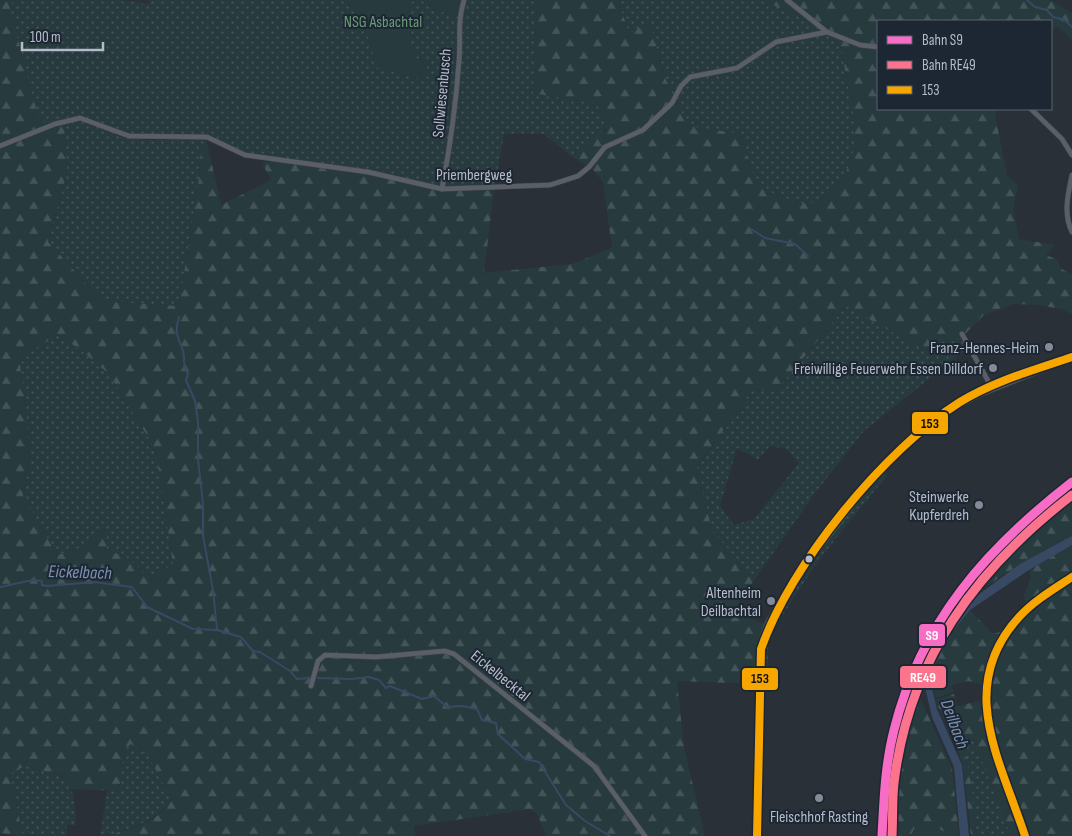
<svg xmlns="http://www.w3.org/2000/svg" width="1072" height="836" viewBox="0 0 1072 836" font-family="'Sofia Sans Condensed',sans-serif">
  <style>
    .grass { fill: url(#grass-dots); fill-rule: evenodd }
    .forest { fill: url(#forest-firs); fill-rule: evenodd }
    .park { fill: #273a3e }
    .water { fill: #384963 }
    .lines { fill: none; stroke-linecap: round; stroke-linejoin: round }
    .stream { stroke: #384963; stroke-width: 2 }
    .street-casing { stroke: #484c53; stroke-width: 5.5 }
    .secondary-casing { stroke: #484c53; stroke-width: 8 }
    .street { stroke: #5a5e66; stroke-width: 4.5 }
    .secondary { stroke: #595d64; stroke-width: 6 }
    .bus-1-casing { stroke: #1d2633; stroke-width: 11 }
    .bus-1 { stroke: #f7a600; stroke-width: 8 }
    .rail-1-casing { stroke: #1d2633; stroke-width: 12 }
    .rail-2-casing { stroke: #1d2633; stroke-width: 12 }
    .rail-1 { stroke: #f76dc5; stroke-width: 9 }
    .rail-2 { stroke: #fc738d; stroke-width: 9 }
    .poi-dot { fill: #848b96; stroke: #1d2633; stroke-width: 2 }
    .bus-dot { fill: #b4bcc9; stroke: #1d2633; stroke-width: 2 }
    .labels { text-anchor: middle; stroke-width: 4; stroke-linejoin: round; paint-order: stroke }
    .park-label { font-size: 16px; fill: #6b9a76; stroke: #1d2633 }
    .street-label { font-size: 16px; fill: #b4bcc9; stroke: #1d2633 }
    .poi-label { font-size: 16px; fill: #b4bcc9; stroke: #1d2633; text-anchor: end }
    .water-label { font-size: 18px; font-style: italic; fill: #7c92b1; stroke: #1d2633 }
    .line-badge { stroke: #1d2633; stroke-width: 2 }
    .badge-label { font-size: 14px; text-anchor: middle; font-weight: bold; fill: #fff }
    .pale-badge-label { font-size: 14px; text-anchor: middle; font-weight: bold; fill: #111 }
  </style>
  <defs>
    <pattern id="grass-dots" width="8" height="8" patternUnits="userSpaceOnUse" patternTransform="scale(1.25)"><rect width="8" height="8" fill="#273a3e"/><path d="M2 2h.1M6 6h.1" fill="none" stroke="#445559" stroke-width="1.8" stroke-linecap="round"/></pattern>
    <pattern id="forest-firs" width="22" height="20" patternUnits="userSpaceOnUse" patternTransform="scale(1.25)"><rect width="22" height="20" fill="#273a3e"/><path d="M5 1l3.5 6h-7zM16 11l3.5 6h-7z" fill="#445559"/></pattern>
  </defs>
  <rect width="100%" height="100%" fill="#2a3038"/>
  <g class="grass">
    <path d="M 20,0 L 121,0 L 149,4 L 150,0 L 537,0 L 533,93 L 597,104 L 607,127 L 596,139 L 571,156 L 544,134 L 504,134 L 495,186 L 429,186 L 389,173 L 330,164 L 263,157 L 236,151 L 220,140 L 207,136 L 201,148 L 199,177 L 179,306 L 102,301 L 48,242 L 67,173 L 64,124 C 88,114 114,135 138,139 C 157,142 178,138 197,136 L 141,137 L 120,132 L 85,117 L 74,116 L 54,123 L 37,120 L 8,3 Z"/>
    <path d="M 618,0 L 762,0 L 827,29 L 837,45 L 842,48 C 845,88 866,128 848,168 C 842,181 830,195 817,201 C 798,210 766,194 756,178 C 748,165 745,149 742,134 L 688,127 L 666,80 L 650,24 L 629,34 Z"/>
    <path d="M 846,306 L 934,345 L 958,336 L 961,338 L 966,349 L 864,431 L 815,493 L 755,579 L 712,531 L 697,468 L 753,389 L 775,392 ZM 770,446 L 786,449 L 799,463 L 754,519 L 734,525 L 720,506 L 737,448 L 758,460 Z"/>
    <polygon points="58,335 81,350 109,374 156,450 173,564 150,579 129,559 107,549 107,528 80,548 57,555 23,495 29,469 28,429 20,363 28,353"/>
    <path d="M 883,473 L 888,475 C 846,525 802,578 771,636 C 763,650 774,665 762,684 L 766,639 L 772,623 L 846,516 Z"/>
    <polygon points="962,736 974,740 1011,836 975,836 972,788"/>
    <path d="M 131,744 L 148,755 L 172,799 C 164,817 119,836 100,836 L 107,791 L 119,791 L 124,750 Z"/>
    <path d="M 25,766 C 68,777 75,777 76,825 L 67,825 L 67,836 L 23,835 L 10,774 Z"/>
  </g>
  <g class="forest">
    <path d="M 0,0 L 22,0 L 9,4 L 39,120 L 64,124 L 67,173 L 48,242 L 102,301 L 179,306 L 199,178 L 201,148 L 206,138 L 221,205 L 271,180 L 262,163 L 278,161 L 392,177 L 428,188 L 454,191 L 494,190 L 484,273 L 572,264 L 612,248 L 603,182 L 593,170 L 571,156 L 605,131 L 607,127 L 597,104 L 533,93 L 537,0 L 618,0 L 629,33 L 650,23 L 666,80 L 688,126 L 742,134 C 745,149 748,165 756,178 C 766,194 799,209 817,201 C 830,195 842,181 848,168 C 865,127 845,89 842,48 L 837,45 L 827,29 L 762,0 L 1050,0 L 1072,13 L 1072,40 L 1058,27 L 1051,29 L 1051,21 L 878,21 L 878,109 L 994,109 L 1007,175 L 1018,185 L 1013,209 L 1019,239 L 1055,245 L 1046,255 L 1058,260 L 1060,268 L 1072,274 L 1072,314 L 1062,309 L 1038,305 L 1013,304 L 984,315 L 961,338 L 946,340 L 926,351 L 846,306 L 775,392 L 753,389 L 697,467 L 712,531 L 755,579 L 733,611 L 766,625 L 756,660 L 757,684 L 677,681 L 684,747 L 705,836 L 546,836 L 537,813 L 530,809 L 414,826 L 415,836 L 108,836 C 128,829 163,821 171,799 L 148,755 L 131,744 L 124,750 L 119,791 L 72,789 L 62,776 L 25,766 L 10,774 L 23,836 L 0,833 ZM 58,335 L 81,350 L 109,374 L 156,450 L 173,564 L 150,579 L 129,559 L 107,549 L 107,528 L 80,548 L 57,555 L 23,495 L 29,469 L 28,429 L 20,363 L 28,353 Z"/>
    <path d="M 1072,490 L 1072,536 C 1027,562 974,584 945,630 C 948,622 949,612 954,605 C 978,566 1034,516 1072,490 Z"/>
    <polygon points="1072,545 1072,836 1026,836 992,735 984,702 995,650 1026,609 1024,595 1031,577 1029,570"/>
    <path d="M 970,610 L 993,634 L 1004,631 C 988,644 985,665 981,684 L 968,681 L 952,685 L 953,692 L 936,698 C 925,666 949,633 970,610 Z"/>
    <path d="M 918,680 L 920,698 L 952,768 L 959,836 L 951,836 L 919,819 L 911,836 L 889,836 C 886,782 901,731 918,680 Z"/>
    <polygon points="954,694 957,706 980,701 1022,836 1011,836 974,740 963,737 972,788 975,836 971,836 963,765 954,739 935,700"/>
  </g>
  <g class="park">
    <polygon points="348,0 413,0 404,18 407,33 417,59 427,62 426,80 375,67 371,43"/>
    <polygon points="421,0 463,0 459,15 432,10"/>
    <polygon points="919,819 951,835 951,836 911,836"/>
  </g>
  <polygon class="water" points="1072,536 1072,545 1029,570 970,610 952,632 935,665 931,684 937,709 962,765 969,836 960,836 954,767 932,717 923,679 929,656 956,612 963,606 1020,564"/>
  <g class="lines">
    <g class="stream">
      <polyline points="1027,0 1035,7 1047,10 1053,17 1065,20 1072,27"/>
      <polyline points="751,229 765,238 795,244 808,256"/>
      <path d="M 179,317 C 174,334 178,336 183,351 C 186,361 181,362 188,374 L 186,380 L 195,401 L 198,421 L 198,459 L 203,504 L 203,536 L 213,590 L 217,629"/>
      <polyline points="0,587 33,580 42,581 42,585 47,586 94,582 132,587 147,607 193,629 217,630 241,637 253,651 260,652 290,671 297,679 310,678"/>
      <polyline points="318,678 352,679 369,677 379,680 386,688 390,686 422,699 434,696 447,707 462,706 477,709 482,720 496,723 498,734 525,759 539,762 566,805 585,821 610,836"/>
    </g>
    <g class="street-casing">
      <g id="street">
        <polyline points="787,0 827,32"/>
        <polyline points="1031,109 1062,139 1072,155"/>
        <polyline points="0,146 55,124 80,118 129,136 207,137 245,155 368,172 442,189 550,185 578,176 589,167 605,147 643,130 672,103 681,86 690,77 737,68 776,42 827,32 860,45 878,47"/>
        <path d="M 1072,175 C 1068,194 1063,214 1072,232"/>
        <path d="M 442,189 C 450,147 456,104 459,61 C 461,38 457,23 464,0"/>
        <polyline points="962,334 992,388"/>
        <polyline points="311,686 318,661 325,655 376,657 445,651 454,654 594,766 645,836"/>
      </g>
    </g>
    <g class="secondary-casing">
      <g id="secondary">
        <polyline points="758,784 760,660 763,638 769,622 811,557 869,482 910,441 945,412 978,394 1072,357"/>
        <polyline points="757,836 758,786"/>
        <path d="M 1025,836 C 1003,760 950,684 1020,616 C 1035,601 1054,589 1072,577"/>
      </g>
    </g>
    <use href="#street" class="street"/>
    <use href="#secondary" class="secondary"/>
    <g class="bus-1-casing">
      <g id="bus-1">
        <path d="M 757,836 L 761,649 C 790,565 885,449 960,402 C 994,381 1034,370 1072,357"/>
        <path d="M 1025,836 C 1000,759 955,686 1020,616 C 1035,600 1054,589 1072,577"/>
      </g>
    </g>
    <use href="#bus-1" class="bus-1"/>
    <g class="rail-1-casing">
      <path id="rail-1" d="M 882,836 C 884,800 885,765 894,730 C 921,622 986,549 1072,482"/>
    </g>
    <g class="rail-2-casing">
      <path id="rail-2" d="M 892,836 C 893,818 892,800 894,783 C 909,659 976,569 1072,495"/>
    </g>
    <use href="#rail-1" class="rail-1"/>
    <use href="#rail-2" class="rail-2"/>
  </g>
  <g class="poi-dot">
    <circle cx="1049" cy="347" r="5"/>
    <circle cx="993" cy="368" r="5"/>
    <circle cx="979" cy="505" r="5"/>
    <circle cx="771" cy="601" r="5"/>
    <circle cx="819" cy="798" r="5"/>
  </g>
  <circle class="bus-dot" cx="809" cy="559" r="4.5"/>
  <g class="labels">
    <g class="park-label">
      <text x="383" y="27">NSG Asbachtal</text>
    </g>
    <g class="street-label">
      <text transform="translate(441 93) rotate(-85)" y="6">Sollwiesenbusch</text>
      <text x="474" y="180">Priembergweg</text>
      <text transform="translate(501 675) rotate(39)" y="6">Eickelbecktal</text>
    </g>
    <g class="poi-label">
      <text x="1039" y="353">Franz-Hennes-Heim</text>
      <text x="983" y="374">Freiwillige Feuerwehr Essen Dilldorf</text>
      <text x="969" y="502">Steinwerke<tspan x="969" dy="18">Kupferdreh</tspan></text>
      <text x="761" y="598">Altenheim<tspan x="761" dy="18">Deilbachtal</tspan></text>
      <text x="819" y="822" text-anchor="middle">Fleischhof Rasting</text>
    </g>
    <g class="water-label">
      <text transform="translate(80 572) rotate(2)" y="6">Eickelbach</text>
      <text transform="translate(955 724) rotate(70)" y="6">Deilbach</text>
    </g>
  </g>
  <g class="line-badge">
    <rect x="911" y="411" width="38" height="24" rx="5" fill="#f7a600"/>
    <rect x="918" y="623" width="28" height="24" rx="5" fill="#f76dc5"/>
    <rect x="899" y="665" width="48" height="24" rx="5" fill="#fc738d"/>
    <rect x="741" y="667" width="38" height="24" rx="5" fill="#f7a600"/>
  </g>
  <g class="badge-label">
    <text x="932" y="640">S9</text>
    <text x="923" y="682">RE49</text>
  </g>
  <g class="pale-badge-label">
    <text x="930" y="428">153</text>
    <text x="760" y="683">153</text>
  </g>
  <rect x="877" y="20" width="175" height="90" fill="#1d2633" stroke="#59626f"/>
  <rect x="887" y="36" width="25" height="8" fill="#f76dc5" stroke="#59626f"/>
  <text x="922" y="45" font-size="15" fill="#b4bcc9">Bahn S9</text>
  <rect x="887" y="61" width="25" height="8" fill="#fc738d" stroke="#59626f"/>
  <text x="922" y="70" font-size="15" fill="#b4bcc9">Bahn RE49</text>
  <rect x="887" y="86" width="25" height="8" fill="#f7a600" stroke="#59626f"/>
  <text x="922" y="95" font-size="15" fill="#b4bcc9">153</text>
  <path d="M22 42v8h81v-8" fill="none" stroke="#b4bcc9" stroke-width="2.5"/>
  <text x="30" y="42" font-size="15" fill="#b4bcc9" stroke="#1d2633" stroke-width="4" paint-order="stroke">100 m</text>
</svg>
